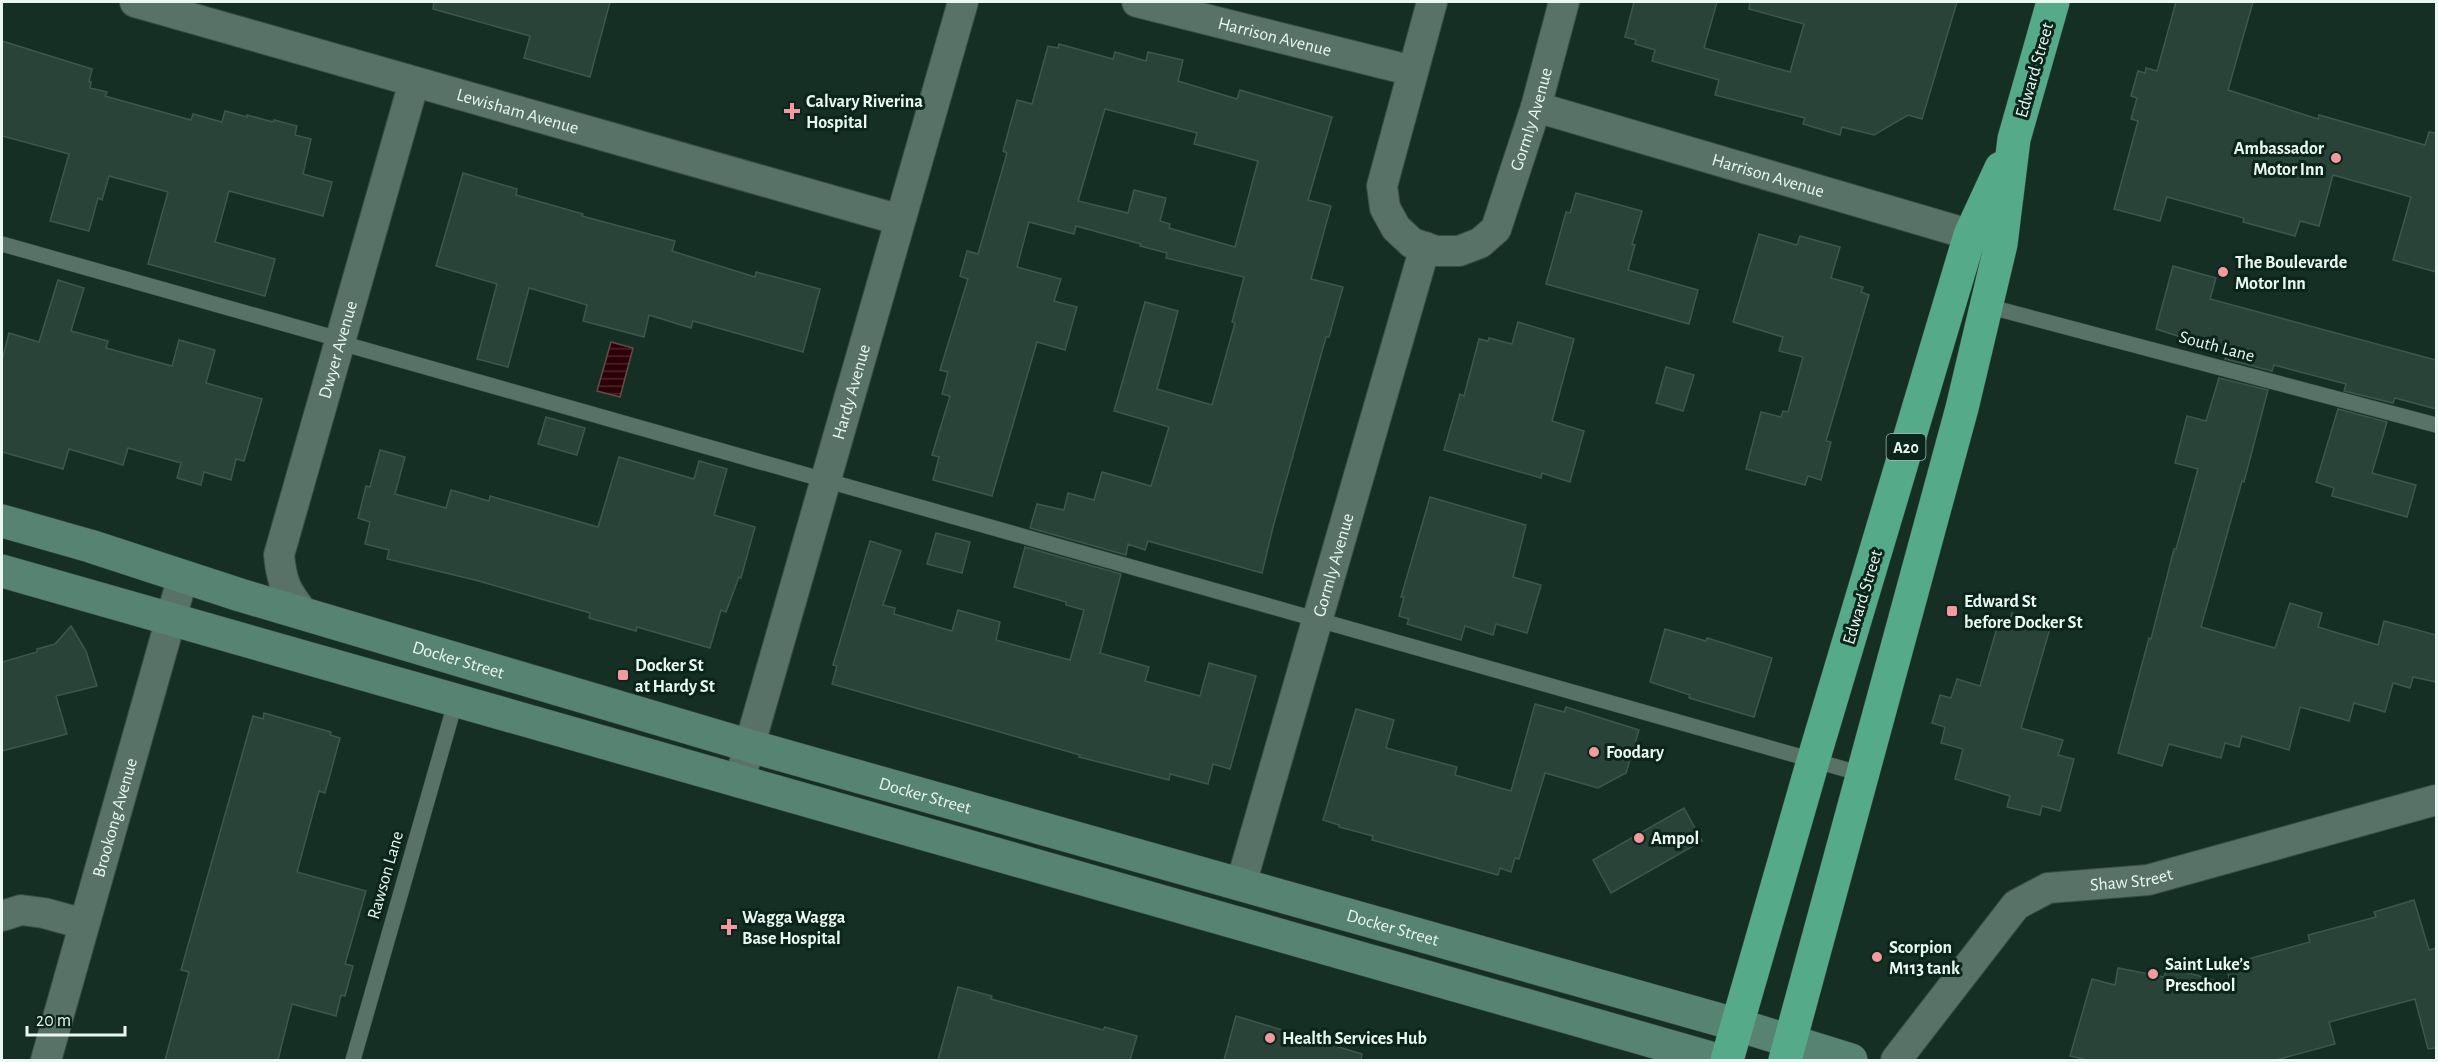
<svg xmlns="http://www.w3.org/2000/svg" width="2438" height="1062" viewBox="0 0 2438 1062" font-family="'Alegreya Sans',sans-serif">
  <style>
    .water { fill: url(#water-rules); stroke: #654a4c; stroke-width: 1.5 }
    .building { fill: #2a4339; stroke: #3e574c; stroke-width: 1.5; fill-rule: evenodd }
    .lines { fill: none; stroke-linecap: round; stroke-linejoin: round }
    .lane-casing { stroke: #394d44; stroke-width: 16 }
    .street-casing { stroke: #394d44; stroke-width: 32 }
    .secondary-casing { stroke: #394d44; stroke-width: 34 }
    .highway-casing { stroke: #394d44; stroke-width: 34 }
    .lane { stroke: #587267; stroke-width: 15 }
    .street { stroke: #587267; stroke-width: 30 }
    .secondary { stroke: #578372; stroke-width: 33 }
    .highway { stroke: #55aa8a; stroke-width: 33 }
    .poi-dot { fill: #f49a9f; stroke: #0c251c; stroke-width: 2 }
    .labels { text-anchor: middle; stroke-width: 6; stroke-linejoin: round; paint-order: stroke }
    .shield { fill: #0c251c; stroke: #a7b9b1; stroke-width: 1.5 }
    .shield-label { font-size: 16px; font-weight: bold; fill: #e9f8f1 }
    .street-label { font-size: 18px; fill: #e9f8f1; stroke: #0c251c }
    .poi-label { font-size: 18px; font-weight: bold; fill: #e9f8f1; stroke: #0c251c; text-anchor: start }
  </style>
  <defs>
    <pattern id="water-rules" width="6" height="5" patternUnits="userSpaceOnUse" patternTransform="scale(1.5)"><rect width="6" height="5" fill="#2c0006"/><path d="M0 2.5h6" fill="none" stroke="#4b262b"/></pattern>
  </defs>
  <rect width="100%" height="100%" fill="#162f25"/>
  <polygon class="water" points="611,342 633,348 620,397 597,391"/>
  <g class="building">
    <polygon points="434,2 610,2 590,77 524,58 530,36 433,9"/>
    <polygon points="1634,2 1717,2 1704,48 1790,72 1804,24 1749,9 1750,2 1957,2 1922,119 1908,115 1874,135 1842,127 1840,135 1803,124 1805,118 1715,95 1719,80 1652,61 1655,50 1635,44 1636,40 1625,37"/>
    <polygon points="2176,2 2253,2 2228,90 2318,119 2319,115 2425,145 2429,132 2436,133 2436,272 2393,260 2411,197 2333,175 2319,226 2300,221 2295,236 2243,222 2244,218 2167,197 2160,221 2114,209 2138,121 2131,119 2137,98 2131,96 2138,71 2145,73 2146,68 2157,71"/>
    <polygon points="2,41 92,69 89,82 91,82 90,88 107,92 105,96 191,120 193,114 222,122 225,111 247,117 247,115 273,122 274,120 297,126 295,135 311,139 303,174 332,182 323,216 229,191 215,242 275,259 265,296 148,264 168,192 109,176 102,200 98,198 89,231 50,221 69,154 2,136"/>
    <path d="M 1059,44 L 1113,59 L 1115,52 L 1146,61 L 1148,52 L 1183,60 L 1178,81 L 1237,99 L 1240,90 L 1332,117 L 1308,200 L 1331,206 L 1311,279 L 1343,287 L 1329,337 L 1326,337 L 1273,527 L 1262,573 L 1148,541 L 1145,550 L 1128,544 L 1126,555 L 1030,528 L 1037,504 L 1064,510 L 1068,493 L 1094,500 L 1102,472 L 1151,486 L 1169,427 L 1114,411 L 1145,302 L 1178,311 L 1157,389 L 1212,405 L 1235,323 L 1232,322 L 1244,277 L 1166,258 L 1167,253 L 1140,246 L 1141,244 L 1076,226 L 1074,234 L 1029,222 L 1017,267 L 1061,279 L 1054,301 L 1077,307 L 1065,350 L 1037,342 L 992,496 L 933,480 L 939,457 L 932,455 L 950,396 L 942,394 L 948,372 L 940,370 L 968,279 L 960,276 L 967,251 L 978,254 L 1007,153 L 1003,151 L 1017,100 L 1032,104 L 1048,46 L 1058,48 ZM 1105,109 L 1197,133 L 1194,144 L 1258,161 L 1235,247 L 1169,228 L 1170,224 L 1160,221 L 1166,198 L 1134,190 L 1128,213 L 1078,201 Z"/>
    <polygon points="463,173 517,189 516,195 583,214 582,216 675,241 672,251 755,277 756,272 820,289 803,352 693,321 691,328 649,315 644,337 583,321 587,305 529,288 508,367 477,359 497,284 436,266"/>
    <polygon points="1576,193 1642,211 1632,244 1635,245 1628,270 1698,290 1689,324 1546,284 1566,212 1570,213"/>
    <polygon points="1759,234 1797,245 1800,236 1840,247 1831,278 1863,287 1861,292 1869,295 1826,441 1831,442 1821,480 1808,476 1805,485 1746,469 1761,412 1781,417 1783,411 1788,412 1803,357 1779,351 1783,337 1733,322"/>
    <polygon points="2173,266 2216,278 2210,299 2436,360 2436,409 2395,398 2393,403 2344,391 2346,384 2274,365 2272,371 2225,359 2227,352 2156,329"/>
    <polygon points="58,280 84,288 71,331 108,341 106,348 172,366 179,340 215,350 206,383 262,399 244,461 236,459 231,480 204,472 201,485 177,478 181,463 128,448 123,465 69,449 63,469 2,452 2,361 9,333 39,342"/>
    <polygon points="1518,322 1574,339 1552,421 1584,431 1570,482 1542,473 1541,478 1444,450 1460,394 1464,396 1479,339 1488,341 1489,338 1512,344"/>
    <polygon points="1666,367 1694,375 1683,411 1656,403"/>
    <polygon points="2219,378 2268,390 2244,482 2242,481 2201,627 2275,648 2290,603 2322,613 2318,627 2378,645 2384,621 2436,635 2436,682 2413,677 2410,688 2393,683 2385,712 2354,703 2349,721 2300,707 2289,750 2242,736 2239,747 2225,743 2221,758 2169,744 2162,766 2118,753 2149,638 2151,639 2174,549 2176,549 2198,469 2175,463 2187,416 2206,421"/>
    <polygon points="2338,409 2387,422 2372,473 2416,485 2407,517 2332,496 2334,488 2316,482"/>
    <polygon points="546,417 585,428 577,455 538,444"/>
    <polygon points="380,450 405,457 395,494 446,508 451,490 489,501 490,496 598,527 619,457 694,479 699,461 727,469 714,515 755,527 741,578 739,577 726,612 721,610 710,648 637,627 636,631 589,618 590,613 475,580 387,559 389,550 365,544 370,522 358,518 366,486 370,487"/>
    <polygon points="1430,497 1526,525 1513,577 1541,585 1527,633 1496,624 1493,635 1465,626 1461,640 1407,624 1409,619 1399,616 1404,597 1401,597"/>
    <polygon points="936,533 970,542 962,573 927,564"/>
    <polygon points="870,541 901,551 883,605 895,608 894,614 952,631 958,610 1000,622 996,640 1070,660 1084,610 1066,605 1066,602 1014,587 1025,547 1121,574 1100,653 1149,667 1145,681 1200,696 1209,663 1256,676 1230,769 1213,764 1208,784 1170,774 1169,780 1079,757 1080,755 832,684 837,666 833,665"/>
    <polygon points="2012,613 2051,625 2021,728 2063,740 2058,755 2074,759 2060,811 2042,806 2040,815 2007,807 2010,796 1955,779 1963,749 1941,743 1945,727 1932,723 1940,695 1951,698 1957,679 1980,686 1999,621 2009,624"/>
    <polygon points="71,626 86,651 97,686 56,696 67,734 2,751 2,662 37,652 37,649 55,644"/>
    <polygon points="1665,629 1706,641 1707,638 1772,658 1754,717 1689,698 1690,695 1650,682"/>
    <polygon points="1535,704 1564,712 1566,707 1639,730 1626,773 1598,788 1545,773 1519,859 1515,858 1511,872 1500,868 1498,875 1372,840 1373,836 1339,827 1339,825 1323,820 1356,709 1394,720 1386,748 1457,767 1455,775 1511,791"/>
    <polygon points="264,713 331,732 330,735 340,738 325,793 319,791 297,872 366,891 345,964 353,966 345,996 341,995 336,1016 292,1004 278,1060 165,1060 189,972 181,970 253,716 263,719"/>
    <polygon points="1684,808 1702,841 1611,893 1593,860"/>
    <polygon points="2414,900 2429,950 2436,948 2436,1048 2428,1049 2415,999 2329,1022 2335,1044 2276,1060 2087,1060 2070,1056 2092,979 2115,985 2118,968 2164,977 2167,967 2231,985 2226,965 2310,942 2308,935 2376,917 2374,912"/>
    <polygon points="958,987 992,996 991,999 1103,1030 1105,1027 1137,1036 1130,1060 938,1060"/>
    <polygon points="1236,1016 1362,1054 1361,1060 1224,1060"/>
  </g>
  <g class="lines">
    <g class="lane-casing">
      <g id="lane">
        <polyline points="2,244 342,340"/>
        <polyline points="1987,306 2436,425"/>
        <polyline points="341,343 1862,774"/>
        <polyline points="353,1060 456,700"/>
      </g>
    </g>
    <g class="street-casing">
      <g id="street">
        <path id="s1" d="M 135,2 L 900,220"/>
        <path id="s2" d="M 1137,2 L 1413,71"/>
        <path id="s3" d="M 1432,2 L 1382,186 L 1385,208 L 1396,228 L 1412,243 L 1436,251 L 1459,251 L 1480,243 L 1496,229 L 1536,107 L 1564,2"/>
        <path id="s4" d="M 1536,107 L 1992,241"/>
        <path id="s5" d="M 304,614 C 286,591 282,584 279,555 L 414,82"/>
        <path id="s6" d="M 739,782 L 963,2"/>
        <path id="s7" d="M 1241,884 L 1425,247"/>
        <polyline points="2,916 21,910 44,913 84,924"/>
        <path id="s8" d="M 46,1060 L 183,576"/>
        <path id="s9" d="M 1896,1060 L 2016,905 L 2048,888 L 2148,880 L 2436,800"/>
      </g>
    </g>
    <g class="secondary-casing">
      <g id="secondary">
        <path id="s10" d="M 2,521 L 90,546 L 240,595 L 750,746 L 1738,1025 L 1851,1060"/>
        <polyline points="2,571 1718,1060"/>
      </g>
    </g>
    <g class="highway-casing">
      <g id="highway">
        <polyline points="1727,1060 1813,761 1970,235 2001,168"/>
        <polyline points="1785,1060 1962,408 2001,244 2014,139 2053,2"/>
      </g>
    </g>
    <use href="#lane" class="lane"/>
    <use href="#street" class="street"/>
    <use href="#secondary" class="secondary"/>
    <use href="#highway" class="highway"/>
  </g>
  <g class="poi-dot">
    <path d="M789 102h6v6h6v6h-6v6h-6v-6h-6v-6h6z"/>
    <circle cx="2336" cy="158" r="6"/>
    <circle cx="2223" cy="272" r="6"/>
    <rect x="1946" y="605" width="12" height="12" rx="3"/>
    <rect x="617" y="669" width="12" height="12" rx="3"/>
    <circle cx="1594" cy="752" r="6"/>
    <circle cx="1639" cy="838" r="6"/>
    <path d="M726 918h6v6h6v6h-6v6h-6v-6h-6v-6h6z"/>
    <circle cx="1877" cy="957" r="6"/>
    <circle cx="2153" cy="974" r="6"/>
    <circle cx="1270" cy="1038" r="6"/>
  </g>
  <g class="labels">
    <rect class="shield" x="1886.5" y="434" width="39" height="26" rx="4.5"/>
    <g class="shield-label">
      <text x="1906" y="453">A20</text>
    </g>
    <g class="street-label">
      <text dy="6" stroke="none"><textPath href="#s2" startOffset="142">Harrison Avenue</textPath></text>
      <text transform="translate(2034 70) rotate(-74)" y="6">Edward Street</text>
      <text dy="6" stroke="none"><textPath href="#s1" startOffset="398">Lewisham Avenue</textPath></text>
      <text dy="6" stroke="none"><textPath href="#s3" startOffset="465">Gormly Avenue</textPath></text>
      <text dy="6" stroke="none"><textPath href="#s4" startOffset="242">Harrison Avenue</textPath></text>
      <text transform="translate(2217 346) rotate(15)" y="6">South Lane</text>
      <text dy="6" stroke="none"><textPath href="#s5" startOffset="279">Dwyer Avenue</textPath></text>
      <text dy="6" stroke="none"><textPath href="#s6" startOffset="406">Hardy Avenue</textPath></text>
      <text dy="6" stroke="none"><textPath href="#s7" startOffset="332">Gormly Avenue</textPath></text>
      <text transform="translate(1862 597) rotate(-73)" y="6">Edward Street</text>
      <text dy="6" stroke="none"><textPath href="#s10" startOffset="477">Docker Street</textPath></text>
      <text dy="6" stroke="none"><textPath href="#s10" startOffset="963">Docker Street</textPath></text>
      <text dy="6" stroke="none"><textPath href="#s8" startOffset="252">Brookong Avenue</textPath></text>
      <text transform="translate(385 875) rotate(-74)" y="6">Rawson Lane</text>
      <text dy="6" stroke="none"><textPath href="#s9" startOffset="316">Shaw Street</textPath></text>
      <text dy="6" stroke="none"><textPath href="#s10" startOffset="1449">Docker Street</textPath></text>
    </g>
    <g class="poi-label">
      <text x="806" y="107">Calvary Riverina<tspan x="806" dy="21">Hospital</tspan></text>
      <text x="2324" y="154" text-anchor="end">Ambassador<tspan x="2324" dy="21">Motor Inn</tspan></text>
      <text x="2235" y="268">The Boulevarde<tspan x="2235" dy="21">Motor Inn</tspan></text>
      <text x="1964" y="607">Edward St<tspan x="1964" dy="21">before Docker St</tspan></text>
      <text x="635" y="671">Docker St<tspan x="635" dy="21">at Hardy St</tspan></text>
      <text x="1606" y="758">Foodary</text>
      <text x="1651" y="844">Ampol</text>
      <text x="742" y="923">Wagga Wagga<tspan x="742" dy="21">Base Hospital</tspan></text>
      <text x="1889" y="953">Scorpion<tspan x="1889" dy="21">M113 tank</tspan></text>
      <text x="2165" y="970">Saint Luke’s<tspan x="2165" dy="21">Preschool</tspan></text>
      <text x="1282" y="1044">Health Services Hub</text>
    </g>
  </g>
  <rect width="2438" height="1062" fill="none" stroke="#e9f8f1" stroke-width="6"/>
  <path d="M27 1026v9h98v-9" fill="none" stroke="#e9f8f1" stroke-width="3"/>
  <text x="36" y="1026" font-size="18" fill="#e9f8f1" stroke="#0c251c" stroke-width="4.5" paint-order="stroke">20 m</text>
</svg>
